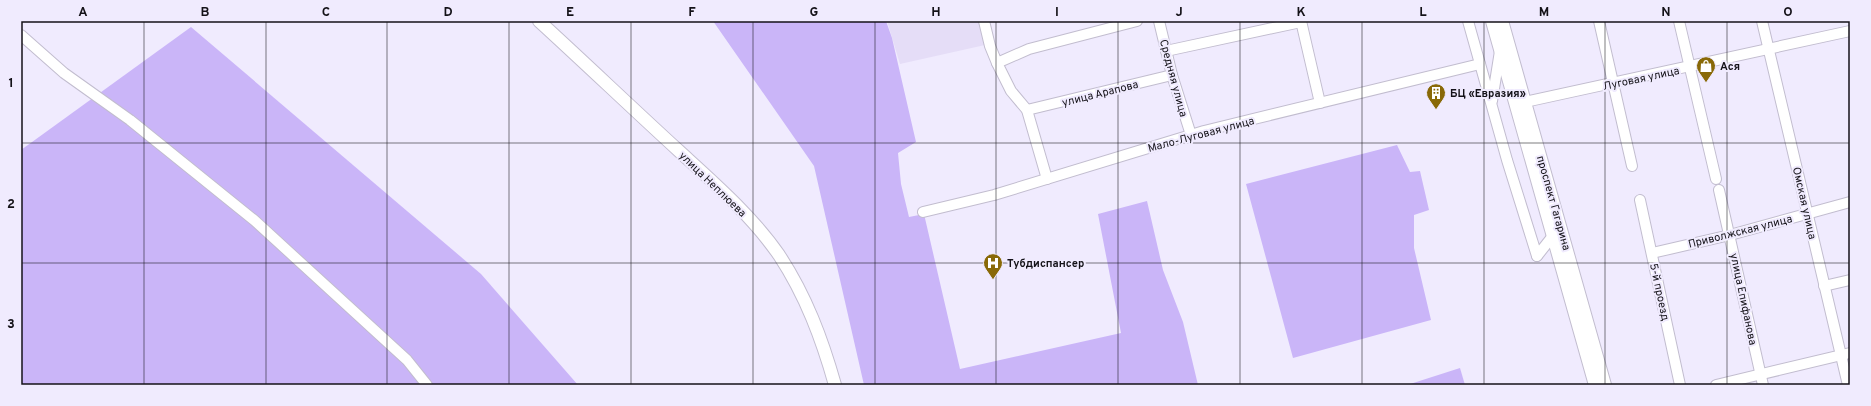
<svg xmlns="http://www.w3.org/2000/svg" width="1871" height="406" viewBox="0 0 1871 406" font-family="Overpass,sans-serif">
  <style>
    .built { fill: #e5ddf7 }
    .green { fill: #cab5f8 }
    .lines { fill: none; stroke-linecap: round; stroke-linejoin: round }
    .minor-casing { stroke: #c2bdcf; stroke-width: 12 }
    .major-casing { stroke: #c2bdcf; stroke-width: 14 }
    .minor { stroke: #fff; stroke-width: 10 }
    .major { stroke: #fff; stroke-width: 12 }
    .grid { fill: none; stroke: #141218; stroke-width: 1; stroke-opacity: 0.55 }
    .labels { text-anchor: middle; stroke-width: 4; stroke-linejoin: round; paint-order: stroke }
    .poi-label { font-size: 11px; font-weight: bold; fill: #141218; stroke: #f0ebfe; text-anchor: start }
    .street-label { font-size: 11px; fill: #141218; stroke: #f0ebfe }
    .neatline { fill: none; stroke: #141218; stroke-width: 1.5 }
    .grid-label { font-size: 13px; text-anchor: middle; font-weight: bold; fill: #141218 }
  </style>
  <rect width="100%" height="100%" fill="#f0ebfe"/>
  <polygon class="built" points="887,21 980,21 985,45 900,64"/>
  <g class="green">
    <polygon points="713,21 886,21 892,38 916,142 898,153 901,184 909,217 924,214 960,369 1121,333 1098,214 1147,201 1163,270 1183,322 1198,385 864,385 814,166"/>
    <polygon points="191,27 481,274 578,385 21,385 21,150"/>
    <polygon points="1397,145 1410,172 1420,171 1429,210 1414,215 1414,248 1431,320 1293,358 1246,184"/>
    <polygon points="1460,368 1465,385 1407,385"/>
  </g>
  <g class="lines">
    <g class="minor-casing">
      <g id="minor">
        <polyline points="984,21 990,46 997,63 1011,91 1027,110 1047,179"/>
        <polyline points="1159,21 1172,75 1191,135"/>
        <polyline points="1301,21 1320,103"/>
        <polyline points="1468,21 1507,160 1537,256"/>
        <polyline points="1599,21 1632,166"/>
        <polyline points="1679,21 1716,179"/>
        <polyline points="1762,21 1848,385"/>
        <polyline points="21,35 64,73 130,120 254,220 407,360 427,385"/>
        <polyline points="1166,51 1301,22"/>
        <polyline points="997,63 1029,49 1137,21"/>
        <polyline points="1492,101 1500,51"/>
        <polyline points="1525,102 1850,31"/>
        <polyline points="1027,110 1172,75"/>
        <polyline points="1719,190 1763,385"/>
        <polyline points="1640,200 1680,385"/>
        <polyline points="923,212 994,195 1204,131 1480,64"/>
        <polyline points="1652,253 1730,235 1850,202"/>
        <polyline points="1537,256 1552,237"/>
        <polyline points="1824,286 1850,280"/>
        <polyline points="1716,385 1850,353"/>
      </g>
    </g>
    <g class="major-casing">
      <g id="major">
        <path d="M 539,21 C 586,64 632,108 679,151 C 714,183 752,216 779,255 C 806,296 822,339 835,385"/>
        <polyline points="1492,21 1595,385"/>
        <polyline points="1502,21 1605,385"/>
      </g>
    </g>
    <use href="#minor" class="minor"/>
    <use href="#major" class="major"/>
  </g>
  <path class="grid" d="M 144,21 L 144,385M 266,21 L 266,385M 387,21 L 387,385M 509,21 L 509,385M 631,21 L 631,385M 753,21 L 753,385M 875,21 L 875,385M 996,21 L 996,385M 1118,21 L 1118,385M 1240,21 L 1240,385M 1362,21 L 1362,385M 1484,21 L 1484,385M 1605,21 L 1605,385M 1727,21 L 1727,385M 21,143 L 1850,143M 21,263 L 1850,263"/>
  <defs>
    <g id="shop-pin" transform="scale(1)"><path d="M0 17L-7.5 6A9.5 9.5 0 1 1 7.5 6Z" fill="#896907" stroke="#f0ebfe"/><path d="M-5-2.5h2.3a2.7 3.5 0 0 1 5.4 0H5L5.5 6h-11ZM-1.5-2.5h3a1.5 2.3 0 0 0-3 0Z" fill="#fff"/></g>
    <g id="building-pin" transform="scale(1)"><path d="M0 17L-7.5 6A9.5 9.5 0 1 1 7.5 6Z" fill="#896907" stroke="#f0ebfe"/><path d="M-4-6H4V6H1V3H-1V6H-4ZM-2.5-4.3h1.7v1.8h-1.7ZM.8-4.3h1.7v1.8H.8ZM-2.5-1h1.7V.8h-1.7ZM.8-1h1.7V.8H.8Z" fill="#fff"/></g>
    <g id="hospital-pin" transform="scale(1)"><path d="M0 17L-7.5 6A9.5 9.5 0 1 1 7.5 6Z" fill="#896907" stroke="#f0ebfe"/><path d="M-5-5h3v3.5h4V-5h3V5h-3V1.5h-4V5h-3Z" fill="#fff"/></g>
  </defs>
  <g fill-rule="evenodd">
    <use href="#shop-pin" x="1706" y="66"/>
    <use href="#building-pin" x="1436" y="93"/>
    <use href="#hospital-pin" x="993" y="263"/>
  </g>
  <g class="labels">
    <g class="poi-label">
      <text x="1720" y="70">Ася</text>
      <text x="1450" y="97">БЦ «Евразия»</text>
      <text x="1007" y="267">Тубдиспансер</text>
    </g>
    <g class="street-label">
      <text transform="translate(1174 78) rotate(75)" y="4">Средняя улица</text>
      <text transform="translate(1641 78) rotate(-12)" y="4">Луговая улица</text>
      <text transform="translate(1100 93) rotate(-14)" y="4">улица Арапова</text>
      <text transform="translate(1201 134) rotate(-15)" y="4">Мало-Луговая улица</text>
      <text transform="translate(713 184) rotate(44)" y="4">улица Неплюева</text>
      <text transform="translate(1554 203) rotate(74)" y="4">проспект Гагарина</text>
      <text transform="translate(1805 203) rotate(77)" y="4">Омская улица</text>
      <text transform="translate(1740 231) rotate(-14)" y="4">Приволжская улица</text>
      <text transform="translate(1660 292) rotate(78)" y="4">5-й проезд</text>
      <text transform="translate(1744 299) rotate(78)" y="4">улица Епифанова</text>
    </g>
  </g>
  <rect width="1871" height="406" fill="none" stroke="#f0ebfe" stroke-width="44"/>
  <rect x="22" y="22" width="1827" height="362" class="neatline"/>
  <g class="grid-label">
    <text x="83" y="16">A</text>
    <text x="205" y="16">B</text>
    <text x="326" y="16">C</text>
    <text x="448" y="16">D</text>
    <text x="570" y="16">E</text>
    <text x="692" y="16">F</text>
    <text x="814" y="16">G</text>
    <text x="936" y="16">H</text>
    <text x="1057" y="16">I</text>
    <text x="1179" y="16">J</text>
    <text x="1301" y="16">K</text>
    <text x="1423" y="16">L</text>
    <text x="1544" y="16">M</text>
    <text x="1666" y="16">N</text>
    <text x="1788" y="16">O</text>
    <text x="11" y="87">1</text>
    <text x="11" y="208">2</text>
    <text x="11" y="328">3</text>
  </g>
</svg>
